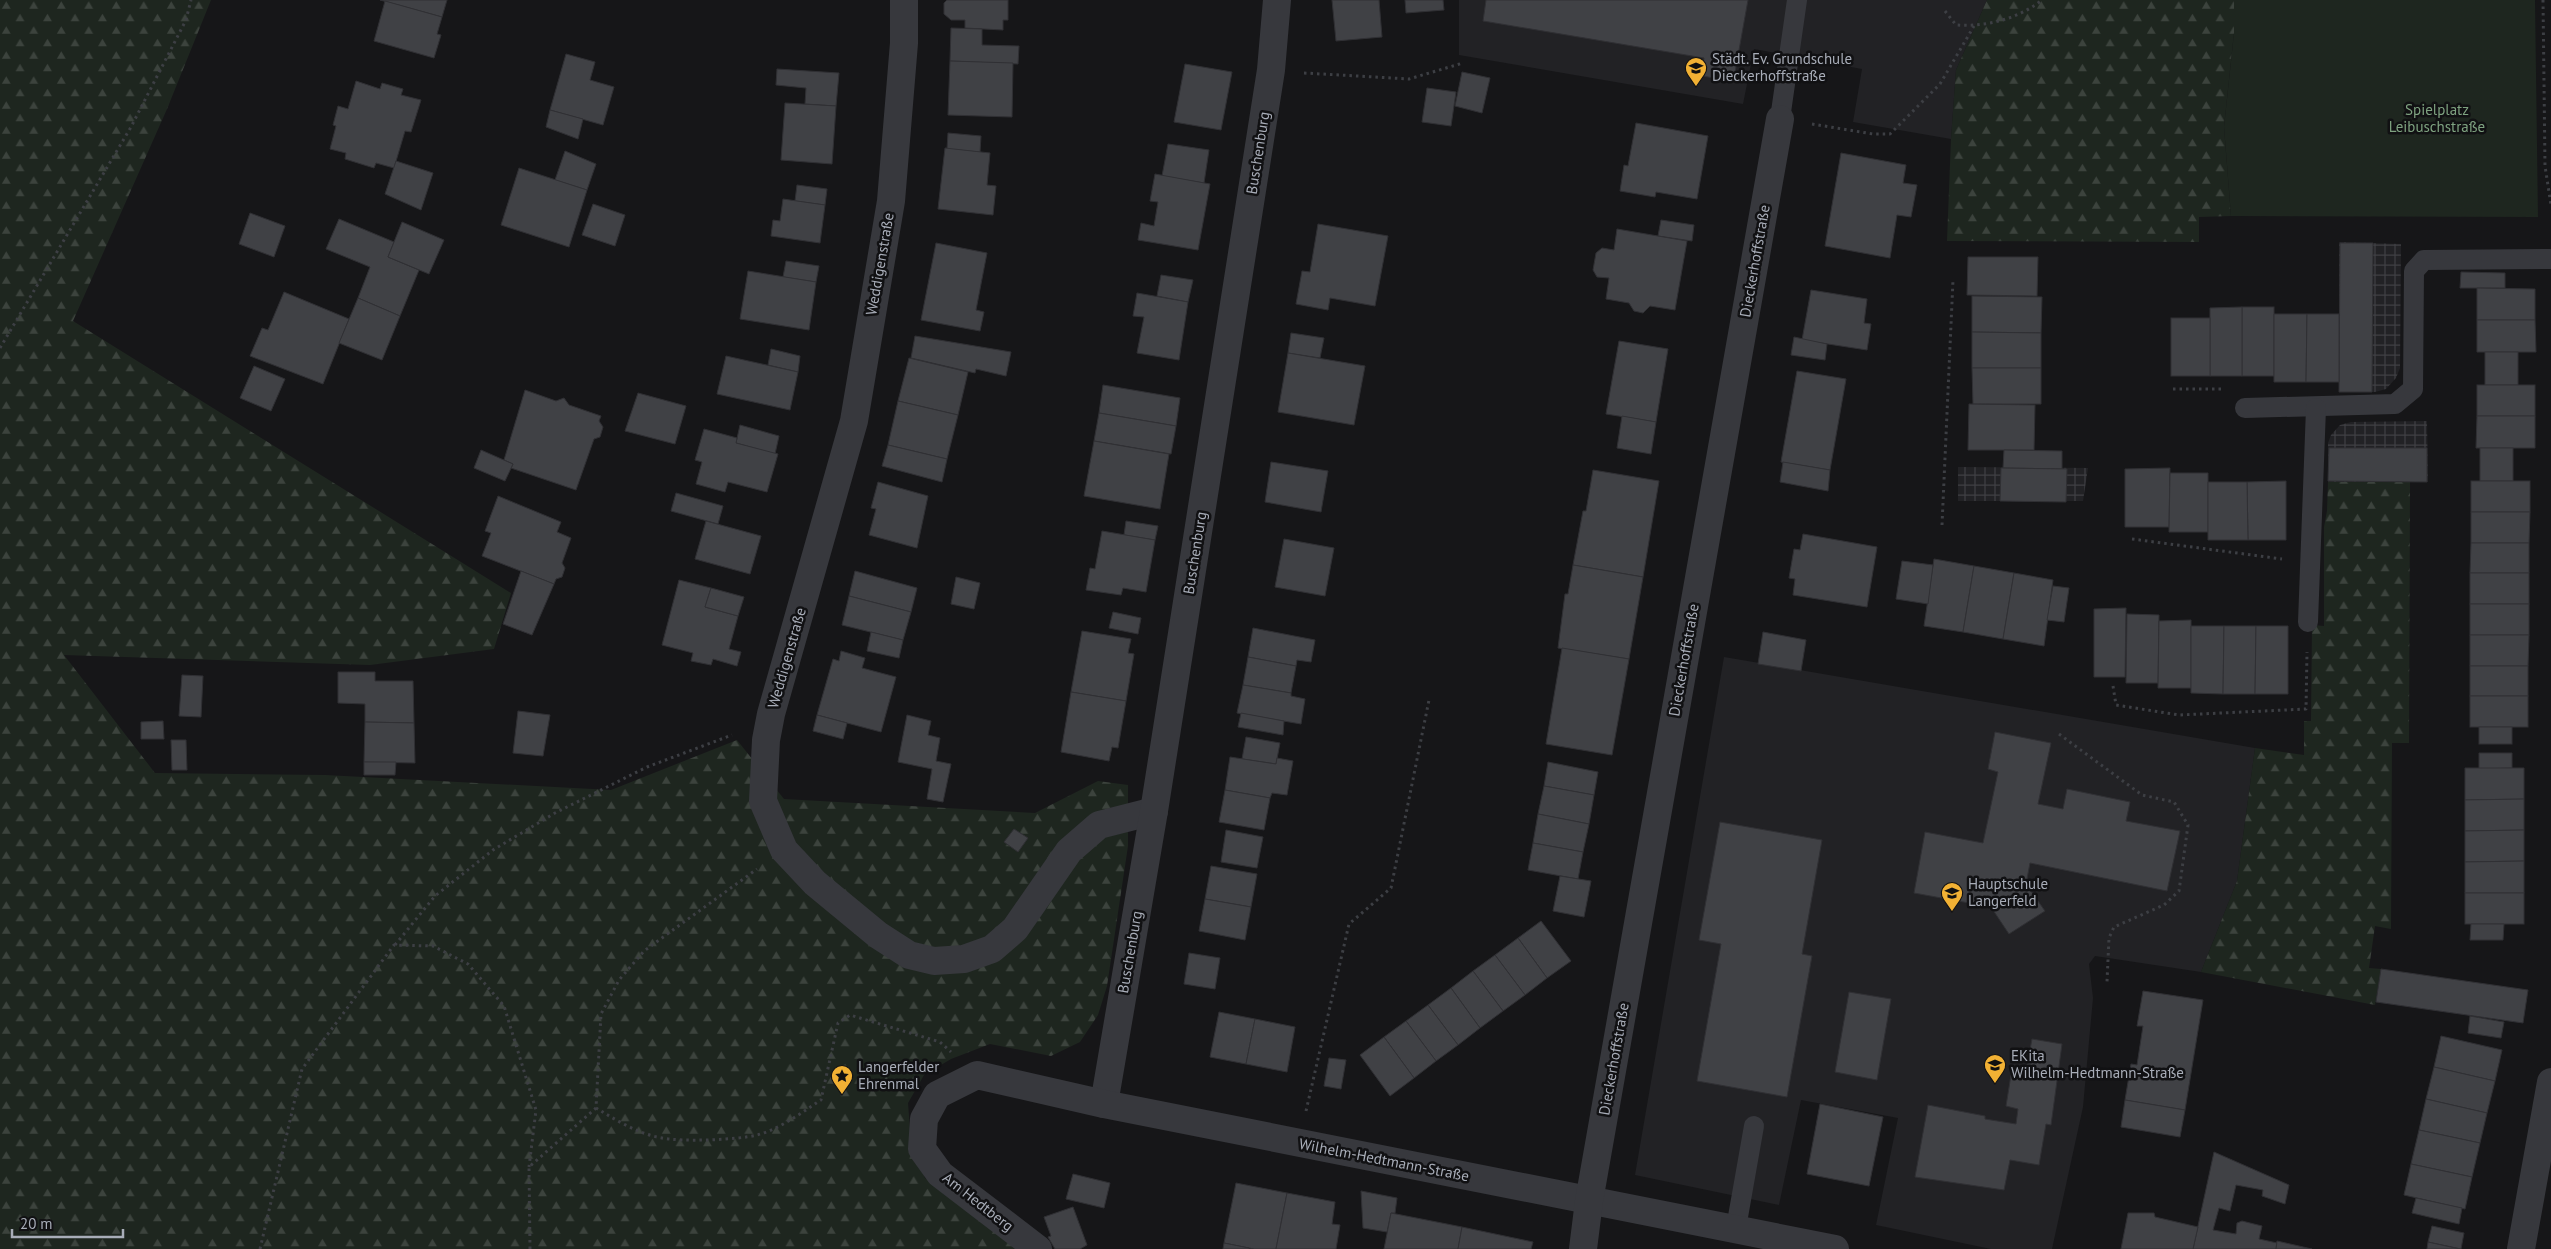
<svg xmlns="http://www.w3.org/2000/svg" width="2551" height="1249" viewBox="0 0 2551 1249" font-family="'PT Sans',sans-serif">
  <style>
    .built { fill: #222225 }
    .industrial { fill: url(#industrial-grid) }
    .forest { fill: url(#forest-firs) }
    .park { fill: #1e261f }
    .building { fill: #404145; stroke: #303034 }
    .lines { fill: none; stroke-linecap: round; stroke-linejoin: round }
    .path { stroke: #3d3f44; stroke-width: 3; stroke-dasharray: 2.5 4; stroke-linecap: butt }
    .service { stroke: #37383d; stroke-width: 20 }
    .minor { stroke: #37383d; stroke-width: 28 }
    .labels { text-anchor: middle; stroke-width: 5; stroke-linejoin: round; paint-order: stroke }
    .poi-label { font-size: 15px; fill: #a8adb8; stroke: #111113; text-anchor: start }
    .park-label { font-size: 15px; fill: #7fa381; stroke: #111113 }
    .street-label { font-size: 15px; fill: #a8adb8; stroke: #111113 }
  </style>
  <defs>
    <pattern id="industrial-grid" width="8" height="8" patternUnits="userSpaceOnUse" patternTransform="scale(1.25)"><rect width="8" height="8" fill="#222225"/><path d="M0 4h8M4 0v8" fill="none" stroke="#3f3f43"/></pattern>
    <pattern id="forest-firs" width="22" height="20" patternUnits="userSpaceOnUse" patternTransform="scale(1.25)"><rect width="22" height="20" fill="#1e261f"/><path d="M5 1l3.5 6h-7zM16 11l3.5 6h-7z" fill="#3c433d"/></pattern>
  </defs>
  <rect width="100%" height="100%" fill="#161618"/>
  <g class="built">
    <polygon points="1459,0 1987,0 1956,70 1951,139 1853,122 1862,69 1754,49 1743,104 1459,55"/>
    <polygon points="1724,657 2255,748 2237,881 2201,972 2095,956 2089,964 2093,998 2083,1107 2052,1249 1991,1249 1876,1225 1898,1118 1801,1100 1779,1205 1635,1175"/>
  </g>
  <g class="industrial">
    <polygon points="2339,242 2401,244 2400,368 2396,378 2386,389 2375,392 2339,392"/>
    <polygon points="2427,421 2428,482 2328,482 2328,443 2331,435 2340,425 2351,422"/>
    <polygon points="1958,467 2088,468 2083,501 1958,501"/>
  </g>
  <g class="forest">
    <polygon points="0,0 211,0 167,109 73,321 511,593 494,649 370,665 64,655 155,773 325,775 611,790 737,740 784,799 1035,813 1098,781 1128,785 1128,846 1107,986 1098,1015 1080,1042 1051,1056 990,1044 951,1059 924,1075 908,1103 911,1143 925,1178 1018,1249 0,1249"/>
    <polygon points="1987,0 2234,0 2234,33 2224,127 2231,216 2199,217 2199,242 1947,241 1951,139 1956,70"/>
    <polygon points="2328,482 2410,482 2409,743 2392,743 2391,929 2375,926 2369,968 2381,969 2375,1005 2201,972 2237,881 2255,748 2304,755 2304,721 2311,721 2312,625 2324,626 2324,527 2327,511"/>
  </g>
  <polygon class="park" points="2234,0 2535,0 2538,217 2231,216 2224,127 2234,33"/>
  <g class="building">
    <polygon points="380,0 447,0 442,17"/>
    <polygon points="947,0 1008,0 1008,20 1003,20 1003,30 965,28 965,20 951,20 944,14 944,3"/>
    <polygon points="1332,0 1379,0 1382,37 1336,41"/>
    <polygon points="1405,0 1443,0 1444,10 1406,13"/>
    <polygon points="1486,0 1748,0 1734,78 1729,81 1703,76 1702,72 1704,58 1483,21"/>
    <polygon points="385,1 442,17 437,34 441,35 434,58 374,41"/>
    <polygon points="951,28 982,29 982,45 1019,46 1018,64 950,61"/>
    <polygon points="566,54 595,62 590,80 614,87 603,125 550,110"/>
    <polygon points="950,61 1013,63 1012,117 948,115"/>
    <polygon points="1185,64 1232,72 1221,130 1174,122"/>
    <polygon points="777,69 839,73 836,106 805,104 806,88 776,85"/>
    <polygon points="1462,72 1490,78 1482,113 1455,106"/>
    <polygon points="356,81 380,89 382,83 403,89 401,95 421,100 411,132 405,131 394,168 376,163 374,168 345,159 346,153 330,149 336,126 333,125 338,106 348,109"/>
    <polygon points="1427,88 1456,92 1451,126 1422,122"/>
    <polygon points="785,103 836,106 832,164 781,160"/>
    <polygon points="550,110 583,119 578,139 546,127"/>
    <polygon points="1636,123 1708,136 1697,199 1656,192 1655,197 1620,191 1624,165 1628,166"/>
    <polygon points="948,133 981,136 980,152 947,149"/>
    <polygon points="1168,144 1209,150 1204,183 1162,176"/>
    <polygon points="945,148 990,153 987,185 996,186 993,215 938,209"/>
    <polygon points="565,151 596,164 587,190 555,180"/>
    <polygon points="1841,153 1906,165 1903,183 1917,185 1911,217 1897,215 1890,258 1825,246"/>
    <polygon points="396,161 433,173 421,210 385,194"/>
    <polygon points="519,168 587,190 569,247 501,225"/>
    <polygon points="1155,174 1210,184 1198,250 1138,240 1141,223 1154,226 1158,202 1150,201"/>
    <polygon points="797,185 827,189 825,205 795,201"/>
    <polygon points="783,199 825,205 820,243 771,236 773,220 780,221"/>
    <polygon points="593,204 625,215 615,246 582,235"/>
    <polygon points="250,213 285,226 274,257 239,244"/>
    <polygon points="339,219 394,242 388,257 419,270 400,316 358,298 370,267 326,249"/>
    <polygon points="1661,220 1694,225 1692,241 1658,236"/>
    <polygon points="402,222 444,240 429,274 388,257"/>
    <polygon points="1318,224 1388,236 1375,306 1330,298 1328,310 1296,304 1302,271 1310,272"/>
    <polygon points="1617,229 1687,241 1675,310 1650,306 1643,313 1634,311 1629,303 1606,299 1609,278 1597,277 1593,270 1596,253 1602,248 1614,250"/>
    <polygon points="936,243 987,253 976,310 984,312 980,331 921,320"/>
    <polygon points="2340,243 2373,243 2372,392 2339,392"/>
    <polygon points="1968,257 2038,257 2037,296 1967,295"/>
    <polygon points="786,261 819,266 816,282 783,277"/>
    <polygon points="748,271 816,282 809,330 740,319"/>
    <polygon points="2461,272 2505,273 2505,288 2460,288"/>
    <polygon points="1161,275 1193,280 1188,302 1157,296"/>
    <polygon points="2477,288 2535,289 2535,320 2477,320"/>
    <polygon points="1811,290 1867,299 1864,323 1871,324 1867,350 1802,340"/>
    <polygon points="284,292 349,319 323,384 250,356 262,328 268,330"/>
    <polygon points="1137,293 1188,302 1179,360 1137,353 1144,317 1133,316"/>
    <polygon points="1972,296 2042,297 2041,333 1972,332"/>
    <polygon points="358,298 400,316 382,360 339,343"/>
    <rect x="2242" y="307" width="32" height="69"/>
    <polygon points="2242,307 2242,376 2210,376 2210,308"/>
    <polygon points="2274,314 2307,314 2306,382 2274,382"/>
    <polygon points="2307,314 2339,314 2339,382 2306,382"/>
    <rect x="2171" y="318" width="39" height="58"/>
    <polygon points="2477,320 2535,320 2536,352 2477,352"/>
    <polygon points="1972,332 2041,333 2041,368 1972,368"/>
    <polygon points="1291,333 1324,338 1320,358 1288,353"/>
    <polygon points="915,336 1011,352 1006,376 976,369 975,373 911,358"/>
    <polygon points="1794,337 1827,344 1825,360 1791,355"/>
    <polygon points="1619,341 1668,349 1656,422 1606,414"/>
    <polygon points="771,349 800,356 798,372 768,365"/>
    <rect x="2485" y="352" width="33" height="33"/>
    <polygon points="1288,353 1365,366 1354,425 1278,412"/>
    <polygon points="726,356 798,372 790,410 717,394"/>
    <polygon points="909,358 968,372 958,415 898,401"/>
    <polygon points="254,366 285,379 271,411 240,398"/>
    <polygon points="1972,368 2041,368 2041,404 1973,404"/>
    <polygon points="1797,371 1846,379 1830,470 1781,462"/>
    <polygon points="1103,385 1180,398 1176,426 1099,413"/>
    <rect x="2477" y="385" width="58" height="31"/>
    <polygon points="525,390 556,401 564,398 569,405 601,416 599,421 603,427 600,437 594,439 576,490 511,468 513,464 504,460"/>
    <polygon points="638,393 686,406 675,444 625,431"/>
    <polygon points="898,401 958,415 947,459 888,445"/>
    <polygon points="1969,404 2035,405 2034,450 1968,450"/>
    <polygon points="1099,413 1176,426 1171,454 1094,441"/>
    <polygon points="1622,416 1656,422 1651,454 1617,448"/>
    <polygon points="2477,416 2535,416 2535,448 2476,448"/>
    <polygon points="740,425 779,436 775,454 736,443"/>
    <polygon points="704,429 737,438 736,443 778,454 767,492 728,482 725,492 696,484 702,462 695,460"/>
    <polygon points="1094,441 1169,454 1160,509 1084,496"/>
    <polygon points="888,445 947,459 942,482 882,466"/>
    <polygon points="2329,448 2427,448 2427,482 2328,481"/>
    <rect x="2480" y="448" width="33" height="33"/>
    <polygon points="481,450 513,464 505,481 474,468"/>
    <polygon points="2004,450 2062,451 2062,469 2003,468"/>
    <polygon points="1271,462 1328,471 1321,512 1265,502"/>
    <polygon points="1783,462 1830,470 1828,491 1780,482"/>
    <polygon points="2001,468 2067,469 2066,502 2000,501"/>
    <polygon points="2170,468 2169,527 2125,527 2125,469"/>
    <polygon points="1593,470 1659,481 1643,577 1573,565 1583,511 1586,511"/>
    <polygon points="2170,473 2208,473 2208,532 2169,532"/>
    <polygon points="2286,481 2286,540 2248,540 2247,482"/>
    <rect x="2471" y="481" width="59" height="31"/>
    <polygon points="878,482 928,496 917,548 869,535 876,509 871,508"/>
    <polygon points="2208,482 2247,482 2248,540 2208,540"/>
    <polygon points="676,493 723,506 718,524 671,511"/>
    <polygon points="498,496 561,522 557,532 571,538 562,563 565,568 562,577 556,579 554,584 482,556 491,533 485,531"/>
    <polygon points="2471,512 2530,512 2529,543 2471,543"/>
    <polygon points="706,521 761,536 750,574 695,559"/>
    <polygon points="1126,521 1158,526 1155,540 1124,535"/>
    <polygon points="1102,531 1155,540 1146,592 1123,588 1121,595 1086,590 1090,568 1095,569"/>
    <polygon points="1803,534 1877,547 1867,607 1793,595 1795,579 1789,578 1794,549 1800,550"/>
    <polygon points="1284,539 1334,548 1325,596 1275,587"/>
    <polygon points="2471,543 2529,543 2529,573 2470,573"/>
    <polygon points="1934,559 1974,566 1963,632 1924,626"/>
    <polygon points="1902,561 1933,565 1928,604 1896,599"/>
    <polygon points="1573,565 1643,577 1629,659 1558,648 1565,594 1568,594"/>
    <polygon points="1974,566 2014,573 2003,639 1963,632"/>
    <polygon points="521,571 554,584 532,635 503,624"/>
    <polygon points="855,571 917,588 911,612 849,596"/>
    <polygon points="2014,573 2053,580 2044,646 2003,639"/>
    <rect x="2470" y="573" width="59" height="31"/>
    <polygon points="956,577 980,583 974,609 951,604"/>
    <polygon points="679,580 711,588 705,607 738,616 729,649 741,652 737,666 713,659 711,665 691,661 693,653 662,645"/>
    <polygon points="2053,586 2069,588 2064,622 2047,620"/>
    <polygon points="711,588 744,597 738,616 705,607"/>
    <polygon points="849,596 911,612 903,640 842,625"/>
    <rect x="2470" y="604" width="59" height="31"/>
    <polygon points="2126,608 2125,677 2094,677 2094,609"/>
    <polygon points="1113,612 1141,618 1138,634 1109,628"/>
    <polygon points="2127,614 2159,615 2158,683 2126,683"/>
    <polygon points="2191,620 2191,688 2158,688 2159,621"/>
    <polygon points="2191,626 2224,626 2223,694 2191,693"/>
    <polygon points="2224,626 2256,626 2255,694 2223,694"/>
    <polygon points="2256,626 2288,626 2288,694 2255,694"/>
    <polygon points="1253,628 1315,640 1311,662 1297,660 1296,666 1248,657"/>
    <polygon points="1082,631 1131,639 1128,653 1134,654 1126,701 1071,692"/>
    <polygon points="871,632 903,640 899,658 867,651"/>
    <polygon points="1763,632 1806,640 1801,671 1758,664"/>
    <polygon points="2470,635 2529,635 2528,666 2470,666"/>
    <polygon points="1562,648 1629,659 1612,755 1546,744"/>
    <polygon points="841,651 865,658 862,668 896,677 881,732 817,715 833,659 839,661"/>
    <polygon points="1248,657 1296,666 1291,693 1243,685"/>
    <rect x="2470" y="666" width="58" height="30"/>
    <polygon points="338,672 375,672 375,681 413,681 414,723 365,722 365,704 338,703"/>
    <polygon points="182,675 203,676 201,717 179,716"/>
    <polygon points="1243,685 1291,693 1291,696 1305,699 1301,724 1237,713"/>
    <polygon points="1071,692 1126,701 1118,748 1112,747 1109,761 1061,752"/>
    <rect x="2470" y="696" width="58" height="31"/>
    <polygon points="518,711 550,715 543,756 513,753"/>
    <polygon points="1241,713 1284,721 1283,735 1238,727"/>
    <polygon points="817,715 847,723 843,739 813,731"/>
    <polygon points="907,715 931,721 928,735 940,738 936,761 951,764 943,802 927,799 932,769 898,762"/>
    <polygon points="163,721 164,739 141,739 141,722"/>
    <polygon points="365,722 414,723 415,763 364,762"/>
    <rect x="2479" y="727" width="33" height="17"/>
    <polygon points="1995,732 2051,743 2038,804 2063,809 2067,789 2130,802 2126,821 2180,831 2167,891 2030,863 2026,884 2045,911 2009,934 1991,907 1914,893 1925,832 1983,843 1998,772 1988,769"/>
    <polygon points="1246,737 1280,743 1276,764 1242,759"/>
    <polygon points="171,740 186,740 187,770 172,770"/>
    <polygon points="2479,753 2512,753 2512,768 2479,769"/>
    <polygon points="1230,757 1276,764 1277,758 1293,761 1287,795 1272,793 1270,798 1225,790"/>
    <polygon points="364,762 396,762 395,775 364,775"/>
    <polygon points="1548,762 1598,772 1594,795 1544,786"/>
    <polygon points="2465,768 2524,768 2524,799 2465,800"/>
    <polygon points="1544,786 1594,795 1589,824 1538,814"/>
    <polygon points="1225,790 1270,798 1264,830 1219,822"/>
    <polygon points="2524,799 2524,830 2465,831 2465,800"/>
    <polygon points="1538,814 1589,824 1583,852 1533,843"/>
    <polygon points="1720,822 1822,840 1802,954 1812,956 1787,1097 1697,1081 1721,944 1699,940"/>
    <polygon points="1014,829 1028,838 1018,852 1004,842"/>
    <polygon points="1226,830 1263,837 1257,868 1221,862"/>
    <polygon points="2524,830 2524,861 2465,862 2465,831"/>
    <polygon points="1533,843 1583,852 1578,879 1528,870"/>
    <polygon points="2524,861 2524,893 2465,893 2465,862"/>
    <polygon points="1211,866 1257,874 1251,907 1205,899"/>
    <polygon points="1560,876 1591,881 1584,917 1553,911"/>
    <rect x="2465" y="893" width="59" height="31"/>
    <polygon points="1205,899 1251,907 1245,940 1199,931"/>
    <polygon points="1541,921 1571,961 1547,978 1518,938"/>
    <polygon points="2471,924 2504,924 2503,940 2470,940"/>
    <polygon points="1518,938 1547,978 1525,995 1495,955"/>
    <polygon points="1189,953 1220,958 1215,989 1184,984"/>
    <polygon points="1495,955 1525,995 1503,1011 1473,971"/>
    <polygon points="2381,969 2528,990 2523,1023 2376,1002"/>
    <polygon points="1473,971 1503,1011 1480,1028 1451,988"/>
    <polygon points="1451,988 1480,1028 1458,1045 1428,1005"/>
    <polygon points="2143,991 2203,1000 2185,1110 2125,1100 2131,1064 2137,1065 2143,1026 2137,1026"/>
    <polygon points="1849,992 1891,999 1877,1080 1835,1072"/>
    <polygon points="1428,1005 1458,1045 1436,1061 1406,1021"/>
    <polygon points="1219,1012 1255,1019 1246,1064 1210,1057"/>
    <polygon points="2470,1016 2504,1022 2501,1038 2468,1033"/>
    <polygon points="1255,1019 1295,1027 1287,1072 1246,1064"/>
    <polygon points="1406,1021 1436,1061 1414,1078 1384,1037"/>
    <polygon points="2441,1036 2502,1050 2495,1081 2434,1067"/>
    <polygon points="1384,1037 1414,1078 1390,1096 1360,1055"/>
    <polygon points="2032,1039 2062,1044 2051,1125 2046,1124 2039,1165 2010,1160 2004,1190 1915,1177 1928,1105 1985,1116 1985,1119 2016,1124 2018,1109 2006,1106 2011,1075 2026,1071"/>
    <polygon points="1329,1058 1346,1060 1341,1089 1324,1086"/>
    <polygon points="2434,1067 2495,1081 2487,1113 2426,1099"/>
    <polygon points="2426,1099 2487,1113 2480,1143 2419,1130"/>
    <polygon points="2125,1100 2185,1110 2180,1137 2121,1127"/>
    <polygon points="1820,1104 1883,1117 1869,1186 1807,1174"/>
    <polygon points="2419,1130 2480,1143 2472,1177 2411,1164"/>
    <polygon points="2214,1152 2289,1185 2285,1204 2262,1196 2263,1190 2236,1185 2230,1211 2219,1208 2213,1230 2236,1234 2237,1223 2242,1221 2262,1226 2259,1239 2277,1243 2276,1249 2193,1249"/>
    <polygon points="2411,1164 2472,1177 2465,1209 2404,1195"/>
    <polygon points="1073,1174 1110,1183 1104,1208 1066,1199"/>
    <polygon points="1236,1183 1287,1193 1276,1249 1254,1249 1224,1243"/>
    <polygon points="1361,1191 1397,1198 1395,1213 1391,1213 1387,1232 1363,1228"/>
    <polygon points="1287,1193 1335,1202 1332,1224 1340,1225 1336,1249 1276,1249"/>
    <polygon points="2416,1198 2462,1208 2459,1224 2412,1213"/>
    <polygon points="1073,1207 1087,1245 1080,1249 1055,1249 1048,1237 1051,1236 1044,1217"/>
    <polygon points="1391,1213 1462,1227 1458,1249 1384,1249"/>
    <polygon points="2128,1213 2154,1213 2155,1217 2198,1227 2193,1249 2121,1249"/>
    <polygon points="2432,1226 2464,1233 2461,1249 2428,1242"/>
    <polygon points="1462,1227 1533,1242 1531,1249 1458,1249"/>
    <polygon points="2277,1241 2312,1249 2276,1249"/>
    <polygon points="2428,1242 2460,1249 2427,1249"/>
    <polygon points="1224,1243 1249,1248 1249,1249 1223,1249"/>
  </g>
  <g class="lines">
    <g class="path">
      <polyline points="2543,0 2545,166 2551,205"/>
      <path d="M 1945,11 L 1956,25 C 1986,27 2018,19 2042,0"/>
      <polyline points="1304,73 1409,79 1463,63"/>
      <polyline points="1812,124 1873,134 1890,134 1940,84 1974,26"/>
      <polyline points="0,348 131,127 186,20 191,0"/>
      <polyline points="2173,389 2223,389"/>
      <polyline points="1942,525 1953,280"/>
      <polyline points="2132,539 2282,559"/>
      <polyline points="2113,686 2116,705 2179,715 2306,709 2307,652"/>
      <polyline points="2059,734 2142,795 2174,802 2188,825 2179,891 2164,905 2114,927 2109,938 2107,982"/>
      <polyline points="395,945 435,896 493,850 555,813 647,767 732,735"/>
      <path d="M 596,1108 C 616,1120 638,1134 662,1138 C 681,1142 737,1140 757,1135 C 780,1129 801,1113 821,1100 L 838,1023 L 850,1015 L 940,1042 L 951,1052"/>
      <polyline points="1306,1111 1349,924 1391,888 1429,700"/>
      <polyline points="260,1249 302,1069 394,945 433,946 468,964 504,1006 536,1110 529,1167"/>
      <polyline points="530,1249 529,1167 596,1108 601,1014 619,980 644,951 757,869"/>
    </g>
    <g class="service">
      <polyline points="1780,119 1797,0"/>
      <polyline points="2245,408 2395,404 2413,389 2414,271 2424,260 2551,259"/>
      <polyline points="2308,622 2316,408"/>
      <polyline points="1736,1228 1754,1126"/>
    </g>
    <g class="minor">
      <polyline points="904,0 904,43 891,201 854,421 771,714 766,740 763,801 784,850 815,883 878,935 909,955 934,961 964,959 992,949 1015,929 1069,851 1099,825 1154,811"/>
      <polyline points="1104,1104 1154,811 1271,70 1277,0"/>
      <polyline points="1038,1249 940,1174 922,1149 924,1119 937,1095 977,1075 1104,1104 1835,1249"/>
      <polyline points="1583,1249 1589,1201 1780,119"/>
      <polyline points="2521,1249 2551,1082"/>
    </g>
  </g>
  <defs>
    <g id="school-pin" transform="scale(1.125)"><path d="M0 17L-7.5 6A9.5 9.5 0 1 1 7.5 6Z" fill="#f2b134" stroke="#111113"/><path d="M0-5L7-2L0 1L-7-2ZM-4 1L0 2.5L4 1V4Q0 6-4 4Z" fill="#111"/></g>
    <g id="sight-pin" transform="scale(1.125)"><path d="M0 17L-7.5 6A9.5 9.5 0 1 1 7.5 6Z" fill="#f2b134" stroke="#111113"/><path d="M0-6L1.8-2.2L6-1.7L2.9 1.2L3.7 5.4L0 3.3L-3.7 5.4L-2.9 1.2L-6-1.7L-1.8-2.2Z" fill="#111"/></g>
  </defs>
  <g fill-rule="evenodd">
    <use href="#school-pin" x="1696" y="68"/>
    <use href="#school-pin" x="1952" y="893"/>
    <use href="#school-pin" x="1995" y="1065"/>
    <use href="#sight-pin" x="842" y="1076"/>
  </g>
  <g class="labels">
    <g class="poi-label">
      <text x="1712" y="64">Städt. Ev. Grundschule<tspan x="1712" dy="17">Dieckerhoffstraße</tspan></text>
      <text x="1968" y="889">Hauptschule<tspan x="1968" dy="17">Langerfeld</tspan></text>
      <text x="2011" y="1061">EKita<tspan x="2011" dy="17">Wilhelm-Hedtmann-Straße</tspan></text>
      <text x="858" y="1072">Langerfelder<tspan x="858" dy="17">Ehrenmal</tspan></text>
    </g>
    <g class="park-label">
      <text x="2437" y="115">Spielplatz<tspan x="2437" dy="17">Leibuschstraße</tspan></text>
    </g>
    <g class="street-label">
      <text transform="translate(1258 153) rotate(-81)" y="5">Buschenburg</text>
      <text transform="translate(1755 261) rotate(-80)" y="5">Dieckerhoffstraße</text>
      <text transform="translate(880 264) rotate(-80)" y="5">Weddigenstraße</text>
      <text transform="translate(1195 553) rotate(-81)" y="5">Buschenburg</text>
      <text transform="translate(787 658) rotate(-74)" y="5">Weddigenstraße</text>
      <text transform="translate(1684 660) rotate(-80)" y="5">Dieckerhoffstraße</text>
      <text transform="translate(1130 952) rotate(-80)" y="5">Buschenburg</text>
      <text transform="translate(1614 1059) rotate(-80)" y="5">Dieckerhoffstraße</text>
      <text transform="translate(1384 1160) rotate(11)" y="5">Wilhelm-Hedtmann-Straße</text>
      <text transform="translate(978 1202) rotate(38)" y="5">Am Hedtberg</text>
    </g>
  </g>
  <path d="M12 1229v8h111v-8" fill="none" stroke="#a8adb8" stroke-width="2.5"/>
  <text x="20" y="1229" font-size="15" fill="#a8adb8" stroke="#111113" stroke-width="4" paint-order="stroke">20 m</text>
</svg>
